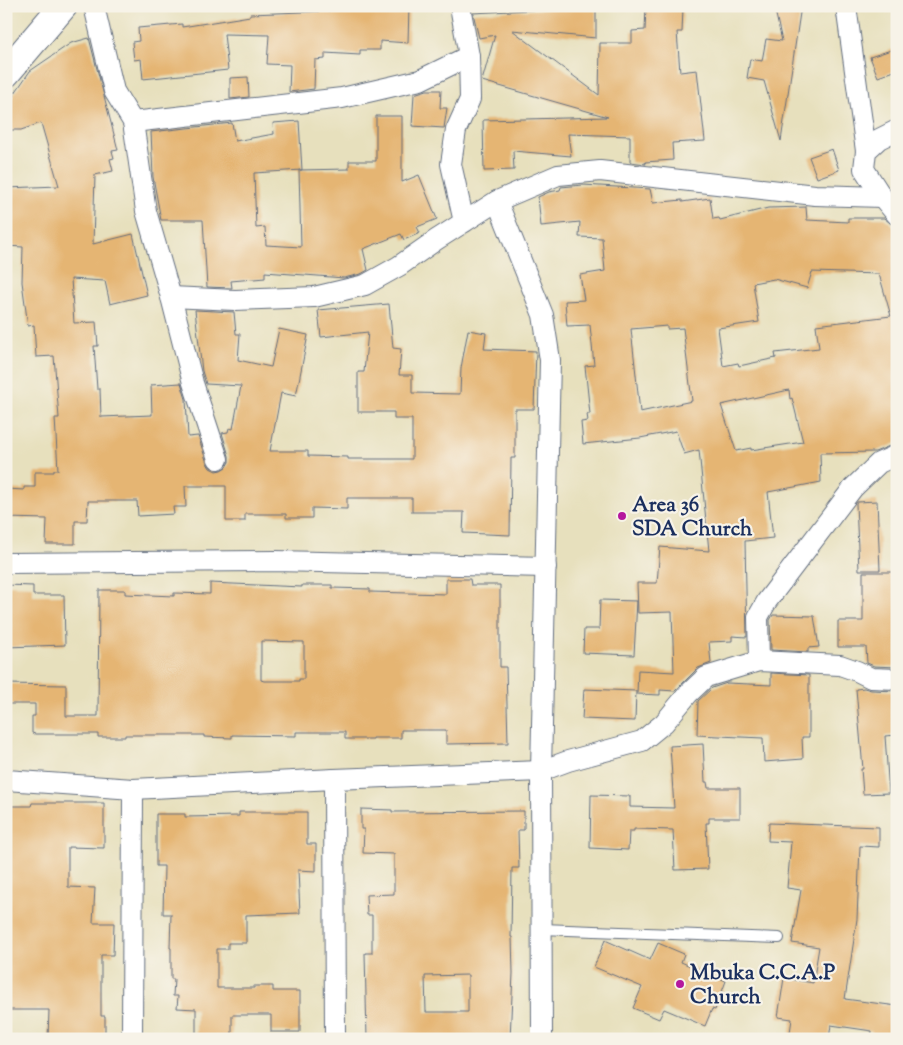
<svg xmlns="http://www.w3.org/2000/svg" width="903" height="1045" viewBox="0 0 903 1045" font-family="'Sorts Mill Goudy',serif">
  <style>
    .building { fill: #e5b573; fill-rule: evenodd }
    .lines { fill: none; stroke-linecap: round; stroke-linejoin: round }
    .lane-casing { stroke: #626d7f; stroke-width: 12 }
    .street-casing { stroke: #626d7f; stroke-width: 22 }
    .secondary-casing { stroke: #626d7f; stroke-width: 30 }
    .lane { stroke: #fff; stroke-width: 10 }
    .street { stroke: #fff; stroke-width: 20 }
    .secondary { stroke: #fff; stroke-width: 28 }
    .poi-dot { fill: #b5179e; stroke: #f7f3e8; stroke-width: 2 }
    .labels { text-anchor: middle; stroke-width: 4.5; stroke-linejoin: round; paint-order: stroke }
    .poi-label { font-size: 21px; font-weight: bold; fill: #1b2f5e; stroke: #f7f3e8; text-anchor: start }
  </style>
  <rect width="100%" height="100%" fill="#f7f3e8"/>
  <filter id="ink" filterUnits="userSpaceOnUse"><feTurbulence type="fractalNoise" baseFrequency=".02" numOctaves="2"/><feDisplacementMap in="SourceGraphic" scale="10" xChannelSelector="R" yChannelSelector="G"/><feConvolveMatrix kernelMatrix="1 2 1 2 8 2 1 2 1" color-interpolation-filters="sRGB"/></filter>
  <filter id="wash" filterUnits="userSpaceOnUse"><feTurbulence type="fractalNoise" baseFrequency=".0096" numOctaves="4" result="noise"/><feDisplacementMap in="SourceGraphic" scale="20" xChannelSelector="R" yChannelSelector="G"/><feGaussianBlur stdDeviation="1.12" result="paint"/><feColorMatrix in="noise" values="0 0 0 0 0 0 0 0 0 0 0 0 0 0 0 0 0 1.4 0 .05"/><feComposite in="paint" operator="in"/></filter>
  <g filter="url(#wash)">
    <rect width="100%" height="100%" fill="#e7e0bd"/>
    <g id="blocks">
      <g class="building">
        <polygon points="358,6 409,6 408,43 380,41 380,50 360,50 360,55 325,53 325,59 315,60 314,89 289,92 290,65 267,64 269,35 224,34 228,70 143,79 141,59 134,60 132,42 139,41 138,28 182,24 182,27 250,16 250,14 329,11 329,7"/>
        <polygon points="568,6 596,6 596,38 512,30 599,95 600,43 632,43 632,31 645,30 646,7 683,8 682,32 677,32 680,72 697,70 705,141 672,143 673,160 645,162 646,164 630,162 630,136 568,134 571,156 513,151 514,170 484,171 483,120 608,117 482,81 495,35 479,38 473,13 568,8"/>
        <polygon points="774,6 801,6 781,141 764,81 747,78 750,59 762,61 766,39 782,41"/>
        <polygon points="89,38 118,150 112,151 114,158 110,159 113,171 95,175 93,244 133,234 147,295 110,304 105,281 71,279 74,323 96,322 98,346 94,346 97,389 100,389 101,417 152,415 151,385 181,383 186,399 188,437 198,436 207,463 210,468 216,471 221,470 226,467 229,462 229,456 222,433 228,432 229,428 233,429 241,386 206,384 202,371 195,310 234,312 236,334 240,334 238,360 271,367 279,329 308,335 296,396 281,393 270,451 308,451 308,456 348,457 348,459 412,459 412,419 394,419 394,412 358,412 358,372 364,372 368,332 321,337 318,310 389,304 393,348 401,349 399,375 412,375 412,393 460,394 461,368 468,330 486,333 484,349 536,351 534,409 515,409 515,458 511,458 510,535 463,533 464,512 412,512 412,498 347,498 347,509 312,508 312,518 286,518 286,514 245,514 245,521 226,521 226,486 185,486 186,507 173,507 174,514 138,516 137,501 88,501 87,521 75,521 75,544 46,544 47,519 6,518 6,489 24,490 24,487 35,487 35,472 54,472 54,470 58,470 55,418 59,418 54,356 36,357 34,325 28,326 22,282 23,247 6,246 6,188 59,186 41,123 21,130 6,130 6,106 30,71 71,43"/>
        <polygon points="897,48 897,70 878,77 870,57"/>
        <polygon points="248,77 249,97 230,99 230,78"/>
        <polygon points="427,90 441,90 440,108 447,108 444,128 412,126 414,94"/>
        <polygon points="376,116 402,116 402,182 419,175 437,219 417,227 420,233 404,240 401,234 363,249 368,270 361,274 344,278 265,272 265,278 231,281 232,288 207,287 203,220 161,220 153,177 151,132 232,123 235,141 274,134 273,123 299,121 302,170 254,173 256,228 265,227 266,245 301,247 299,170 349,169 349,161 376,161"/>
        <polygon points="832,149 839,170 817,178 809,157"/>
        <path d="M 583,185 L 650,189 L 653,203 L 682,200 L 682,202 L 710,198 L 713,219 L 719,218 L 720,220 L 768,208 L 806,207 L 807,220 L 848,222 L 848,218 L 884,218 L 894,226 L 894,229 L 897,229 L 897,443 L 875,452 L 820,453 L 821,482 L 768,492 L 773,538 L 745,541 L 747,637 L 732,636 L 732,641 L 709,642 L 711,663 L 698,668 L 675,691 L 660,690 L 660,695 L 637,694 L 638,670 L 674,672 L 672,612 L 638,613 L 637,583 L 657,583 L 660,547 L 709,551 L 699,450 L 684,454 L 676,431 L 640,438 L 583,444 L 581,422 L 588,421 L 587,414 L 590,414 L 585,366 L 594,365 L 590,325 L 567,326 L 565,301 L 584,300 L 580,275 L 605,271 L 602,238 L 579,237 L 580,222 L 541,226 L 538,197 L 549,192 L 560,190 L 561,187 ZM 812,272 L 879,274 L 891,316 L 816,325 L 819,348 L 775,353 L 776,358 L 739,366 L 738,363 L 723,366 L 718,328 L 759,322 L 753,283 L 774,279 L 807,288 ZM 667,326 L 667,329 L 683,328 L 692,401 L 640,412 L 631,329 ZM 789,390 L 790,399 L 792,398 L 803,442 L 751,450 L 751,448 L 736,451 L 721,405 Z"/>
        <polygon points="877,501 880,570 859,570 856,504 857,502"/>
        <polygon points="863,572 897,572 897,667 874,666 867,663 866,647 838,647 838,621 863,621"/>
        <path d="M 446,579 L 470,579 L 471,585 L 500,585 L 500,667 L 506,667 L 508,743 L 446,744 L 446,730 L 401,730 L 401,738 L 373,738 L 373,739 L 345,739 L 345,732 L 296,732 L 296,736 L 232,735 L 232,738 L 204,737 L 204,735 L 125,735 L 125,737 L 98,737 L 98,734 L 35,734 L 32,733 L 32,716 L 35,716 L 35,704 L 6,704 L 6,684 L 66,685 L 66,716 L 98,716 L 99,590 L 125,590 L 125,594 L 174,596 L 174,593 L 210,594 L 210,583 L 302,587 L 302,585 L 332,585 L 332,588 L 370,589 L 370,592 L 446,594 ZM 261,641 L 304,642 L 304,679 L 299,679 L 299,681 L 264,681 L 261,680 Z"/>
        <polygon points="6,585 33,586 33,595 64,595 65,645 6,647"/>
        <polygon points="600,600 637,601 634,655 583,653 584,629 599,629"/>
        <polygon points="773,615 814,616 819,647 808,648 808,652 771,650 770,620"/>
        <polygon points="771,673 809,675 809,737 802,737 803,759 764,762 763,738 697,735 698,701 712,688 727,683 771,685"/>
        <polygon points="864,688 871,690 897,691 897,735 885,736 889,793 863,794 861,769 863,769 856,689"/>
        <polygon points="584,689 636,691 635,721 582,719"/>
        <polygon points="703,744 705,782 707,782 708,788 740,788 740,818 709,818 709,823 706,823 708,869 675,870 673,830 634,829 634,831 629,831 628,850 590,848 591,795 630,796 630,807 674,808 670,746"/>
        <polygon points="32,803 104,803 104,848 68,847 68,887 95,888 93,923 114,923 113,955 101,955 101,1016 105,1016 105,1039 48,1039 49,1010 6,1010 6,806 31,806"/>
        <path d="M 361,809 L 392,810 L 392,812 L 524,811 L 524,830 L 518,830 L 519,868 L 512,868 L 511,937 L 512,937 L 513,973 L 510,1039 L 367,1039 L 365,953 L 372,953 L 372,915 L 367,915 L 366,895 L 394,894 L 394,854 L 363,853 L 364,829 L 361,829 ZM 468,975 L 468,1012 L 426,1012 L 425,976 Z"/>
        <polygon points="239,812 307,812 307,844 316,844 316,871 298,870 300,913 246,915 246,943 228,943 228,949 217,949 217,988 254,988 254,986 273,986 273,991 300,991 300,1032 271,1032 271,1015 232,1015 232,1039 196,1039 196,1009 177,1008 178,996 173,996 174,979 171,979 171,948 170,948 171,914 163,914 164,866 156,866 156,814 185,814 185,817 239,816"/>
        <polygon points="769,823 879,827 879,847 860,846 857,919 845,999 897,1006 897,1039 871,1039 872,1031 831,1025 829,1039 789,1039 792,1019 778,1017 784,978 813,983 819,947 792,943 801,890 787,888 791,842 768,841"/>
        <polygon points="605,940 650,960 658,943 684,954 681,962 726,981 715,1010 712,1009 705,1026 664,1009 659,1019 633,1008 642,987 594,967"/>
      </g>
    </g>
  </g>
  <g filter="url(#ink)">
    <use href="#blocks" fill-opacity="0" stroke="#626d7f" stroke-width="1"/>
    <g class="lines">
      <g class="lane-casing">
        <polyline id="lane" points="542,929 779,938"/>
      </g>
      <g class="street-casing">
        <g id="street">
          <polyline points="94,6 114,91 133,122 146,211 171,297 193,383 218,459"/>
          <polyline points="460,6 469,56 470,99 456,130 451,164 464,222"/>
          <polyline points="846,6 866,151"/>
          <polyline points="133,122 342,98 420,80 469,56"/>
          <polyline points="897,130 879,139 866,151 864,169 882,197 897,215"/>
          <polyline points="497,201 543,315 550,360 541,771 542,1039"/>
          <polyline points="171,297 235,300 314,297 365,285 399,266 436,240 497,201 558,175 600,171 815,195 882,197"/>
          <polyline points="6,563 275,561 546,567"/>
          <polyline points="759,661 758,617 767,601 853,488 879,463 897,455"/>
          <polyline points="334,779 335,1039"/>
          <polyline points="6,780 133,789 334,779 541,771 568,761 642,741 664,723 688,694 706,677 759,661 840,665 857,671 871,678 897,679"/>
          <polyline points="132,1039 133,789"/>
        </g>
      </g>
      <g class="secondary-casing">
        <polyline id="secondary" points="6,73 63,6"/>
      </g>
      <use href="#lane" class="lane"/>
      <use href="#street" class="street"/>
      <use href="#secondary" class="secondary"/>
    </g>
  </g>
  <g class="poi-dot">
    <circle cx="622" cy="516" r="5"/>
    <circle cx="680" cy="984" r="5"/>
  </g>
  <g class="labels">
    <g class="poi-label">
      <text x="632" y="511">Area 36<tspan x="632" dy="24">SDA Church</tspan></text>
      <text x="690" y="979">Mbuka C.C.A.P<tspan x="690" dy="24">Church</tspan></text>
    </g>
  </g>
  <rect width="903" height="1045" fill="none" stroke="#f7f3e8" stroke-width="25"/>
</svg>
